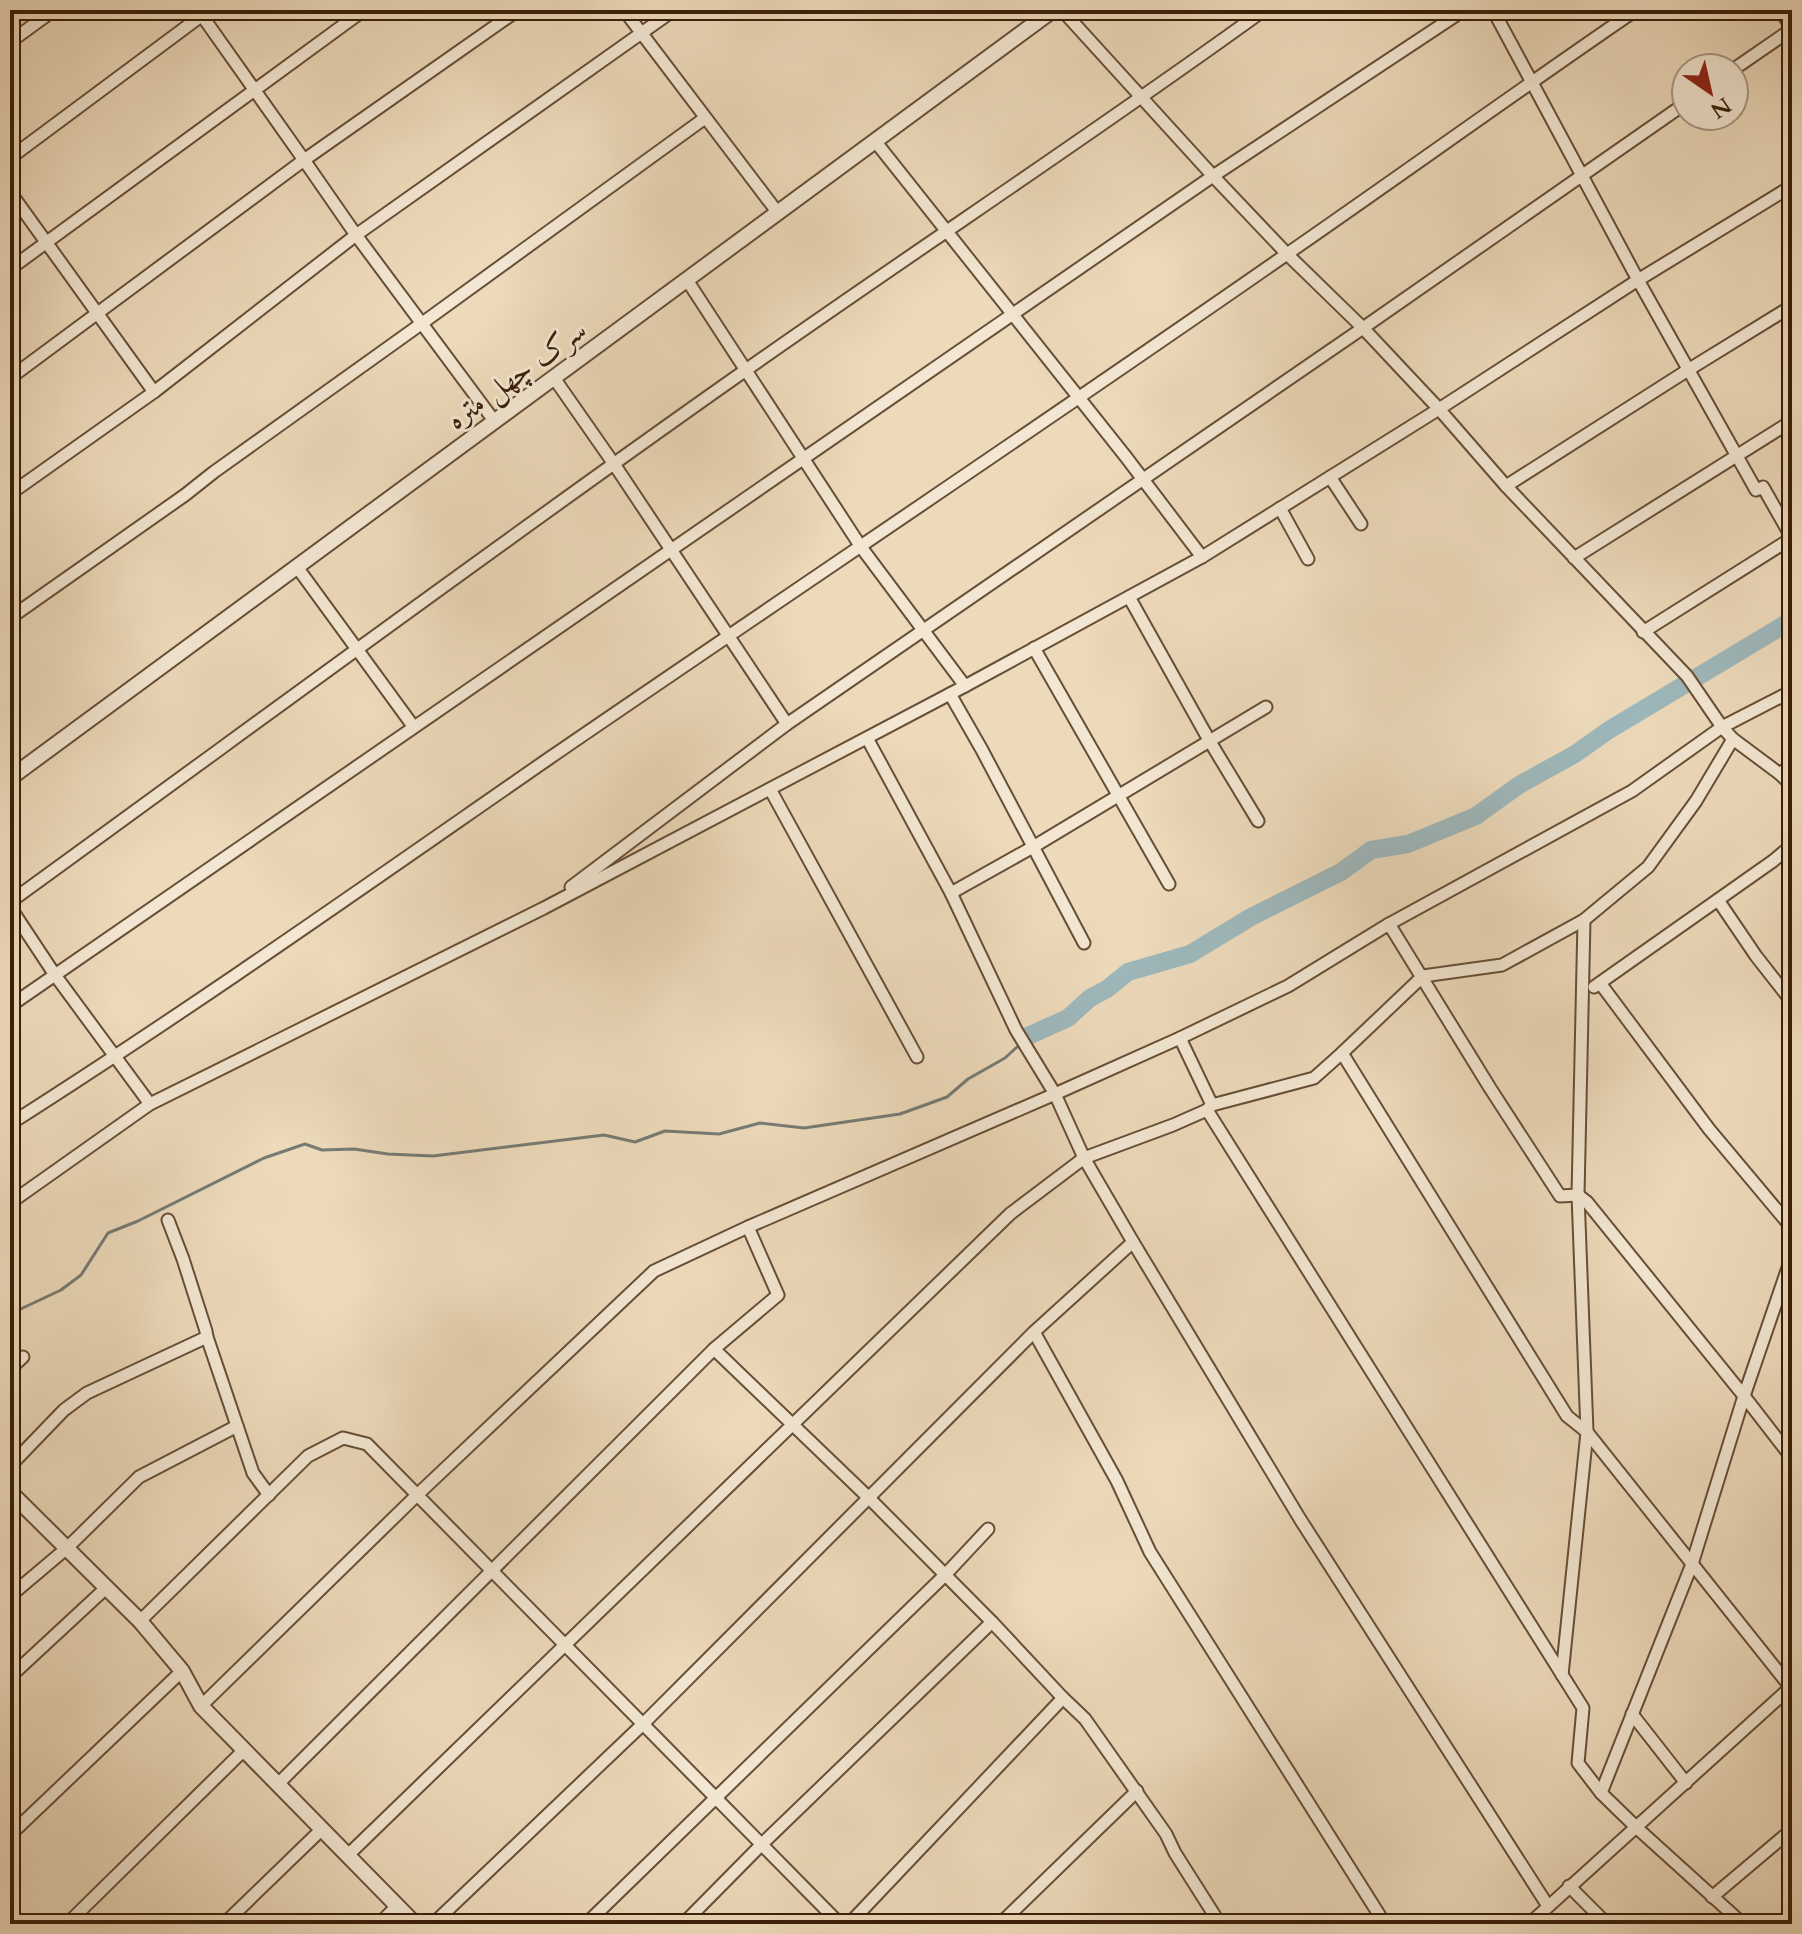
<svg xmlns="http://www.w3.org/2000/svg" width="1802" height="1934" viewBox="0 0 1802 1934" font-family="Cardo,Amiri,serif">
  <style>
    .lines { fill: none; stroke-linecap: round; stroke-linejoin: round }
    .stream { stroke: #767b74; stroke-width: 3 }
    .river { stroke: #9eb8bc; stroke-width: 18 }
    .minor-casing { stroke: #674e36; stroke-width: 15 }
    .tertiary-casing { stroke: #674e36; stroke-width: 18 }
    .minor { stroke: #f3e7d3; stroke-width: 11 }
    .tertiary { stroke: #f3e7d3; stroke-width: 14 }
    .labels { text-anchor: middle; stroke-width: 6; stroke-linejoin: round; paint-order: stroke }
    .street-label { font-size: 30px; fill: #3a1f09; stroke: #f3e7d3 }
  </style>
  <rect width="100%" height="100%" fill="#eddabb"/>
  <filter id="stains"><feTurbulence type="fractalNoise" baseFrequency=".0025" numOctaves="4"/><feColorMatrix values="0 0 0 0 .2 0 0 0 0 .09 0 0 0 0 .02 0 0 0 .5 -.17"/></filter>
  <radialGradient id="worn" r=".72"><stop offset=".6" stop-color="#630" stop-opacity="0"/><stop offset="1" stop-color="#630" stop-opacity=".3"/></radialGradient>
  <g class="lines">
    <polyline class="stream" points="10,1314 61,1290 81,1275 108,1233 138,1221 264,1158 305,1144 322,1150 354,1149 388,1154 433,1156 604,1135 635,1142 665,1131 719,1134 760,1123 804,1128 900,1114 947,1097 968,1079 1005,1058 1017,1047"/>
    <polyline class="river" points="1028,1036 1068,1018 1090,998 1107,989 1128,972 1190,954 1251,917 1341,872 1371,850 1408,844 1476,816 1519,785 1575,754 1609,730 1792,620"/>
    <g class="minor-casing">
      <g id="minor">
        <polyline points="198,10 304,160 356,235 495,422"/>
        <polyline points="624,10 778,213"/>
        <polyline points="1062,10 1213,176 1287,254 1363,328 1439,409 1506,486 1687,676 1722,727 1733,739 1780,774 1792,786"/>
        <polyline points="1493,10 1638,280 1756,490 1763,487 1792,538"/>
        <polyline points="1781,10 1792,30"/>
        <polyline points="10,42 54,10"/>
        <polyline points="1734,69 1792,29"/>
        <polyline points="875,141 1126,457 1202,557"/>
        <polyline points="10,158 209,10"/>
        <polyline points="10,192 154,392"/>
        <polyline points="10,269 364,10"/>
        <polyline points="687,280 861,547 965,686"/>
        <polyline points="10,378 304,160 518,10"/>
        <polyline points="554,378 614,464 787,724"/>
        <polyline points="1330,477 1361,524"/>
        <polyline points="1506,486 1688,370 1792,306"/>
        <polyline points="10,494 154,392 356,235 674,10"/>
        <polyline points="1280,508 1308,559"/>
        <polyline points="1574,558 1792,421"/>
        <polyline points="297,567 413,726"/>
        <polyline points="1129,597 1209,740 1258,821"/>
        <polyline points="10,618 185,495 214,472 421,324 705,118"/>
        <polyline points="1643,632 1792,538"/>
        <polyline points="1034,648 1169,884"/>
        <polyline points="950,694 982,750 1084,943"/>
        <polyline points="867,738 951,893 1016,1030 1055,1094 1084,1158 1133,1242 1300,1519 1548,1906"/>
        <polyline points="1780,774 1792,764"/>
        <polyline points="770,789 917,1057"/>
        <polyline points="571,887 787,724 1363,328 1686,103"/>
        <polyline points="951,893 1033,847 1266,707"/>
        <polyline points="1718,900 1756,956 1792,1002"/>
        <path d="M 10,902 C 254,725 497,545 743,372 C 916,250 1093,134 1264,10"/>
        <polyline points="10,907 55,975 150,1104"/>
        <polyline points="1389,924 1490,1088 1560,1196 1578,1195 1587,1202 1744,1396 1792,1458"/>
        <polyline points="1600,983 1709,1129 1792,1228"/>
        <polyline points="1594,987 1773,861 1792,845"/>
        <polyline points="10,1006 1213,176 1464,10"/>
        <polyline points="1180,1038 1212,1105 1207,1110 1583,1708 1578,1763 1601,1793 1637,1828 1743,1924"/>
        <polyline points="1342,1053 1423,976 1502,965 1584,920"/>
        <polyline points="1212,1105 1314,1078 1342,1053 1567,1416 1587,1432 1792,1689"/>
        <path d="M 10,1124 C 194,1007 372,881 551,757 C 796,589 1043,424 1287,254 C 1404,173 1519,90 1636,10"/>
        <polyline points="10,1203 150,1104 544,908 965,686 1202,557 1439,409 1638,280 1792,186"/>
        <polyline points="168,1220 183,1259 206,1331 207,1337 253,1473 269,1495"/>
        <polyline points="1034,1332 1117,1481 1150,1552 1385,1924"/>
        <polyline points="714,1349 869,1498 992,1622 1063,1698 1085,1719 1166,1834 1175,1853 1220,1924"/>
        <polyline points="10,1369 23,1357"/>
        <polyline points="10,1466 64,1410 87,1393 207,1337"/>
        <polyline points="16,1591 67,1548 139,1477 237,1426"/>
        <polyline points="140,1621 308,1456 343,1438 367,1444 840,1924"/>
        <polyline points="1562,1675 1587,1432 1578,1195 1584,920 1648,867 1696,801 1733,739"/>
        <polyline points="10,1677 106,1588"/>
        <polyline points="201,1706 416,1496 654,1271 748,1227 1055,1094 1180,1038 1288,986 1389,924 1632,791 1722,727 1792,691"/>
        <polyline points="1632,1714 1686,1783"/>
        <polyline points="278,1784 714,1349 778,1295 748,1227"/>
        <polyline points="1601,1793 1692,1564 1744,1396 1792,1256"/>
        <polyline points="10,1835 182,1671"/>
        <polyline points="348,1855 1010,1214 1084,1158 1173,1125 1207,1110"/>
        <polyline points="1569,1886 1607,1924"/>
        <polyline points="1712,1897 1789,1832"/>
        <polyline points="67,1924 244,1750"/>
        <polyline points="224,1924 322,1829"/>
        <polyline points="379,1924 397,1906"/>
        <polyline points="433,1924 643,1724 1034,1332 1133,1242"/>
        <polyline points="586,1924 945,1575 988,1529"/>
        <polyline points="683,1924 762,1844 992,1622"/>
        <polyline points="849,1924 1063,1698"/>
        <polyline points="1000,1924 1137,1791"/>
        <polyline points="1529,1924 1792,1686"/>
      </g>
    </g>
    <g class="tertiary-casing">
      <g id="tertiary">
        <polyline points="10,778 1053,10"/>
        <polyline points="10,1492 140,1621 182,1671 201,1706 415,1924"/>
      </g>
    </g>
    <use href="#minor" class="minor"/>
    <use href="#tertiary" class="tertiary"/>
  </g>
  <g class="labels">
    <g class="street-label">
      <text transform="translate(516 374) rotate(-36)" y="10">سرک چهل متره</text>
    </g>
  </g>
  <rect width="1802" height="1934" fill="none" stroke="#eddabb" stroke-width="40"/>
  <rect x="12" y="12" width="1778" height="1910" fill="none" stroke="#3a1f09" stroke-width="4"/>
  <rect x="20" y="20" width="1762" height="1894" fill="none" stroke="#3a1f09" stroke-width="2"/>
  <g transform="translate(1710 92) rotate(146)"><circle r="38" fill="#f3e7d3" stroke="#a99782" stroke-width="2"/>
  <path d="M0-6L14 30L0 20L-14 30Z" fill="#8f2418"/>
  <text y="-12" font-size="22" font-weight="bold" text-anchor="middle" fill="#3a1f09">N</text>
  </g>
  <rect width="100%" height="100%" filter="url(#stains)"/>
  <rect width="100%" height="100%" fill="url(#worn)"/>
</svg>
